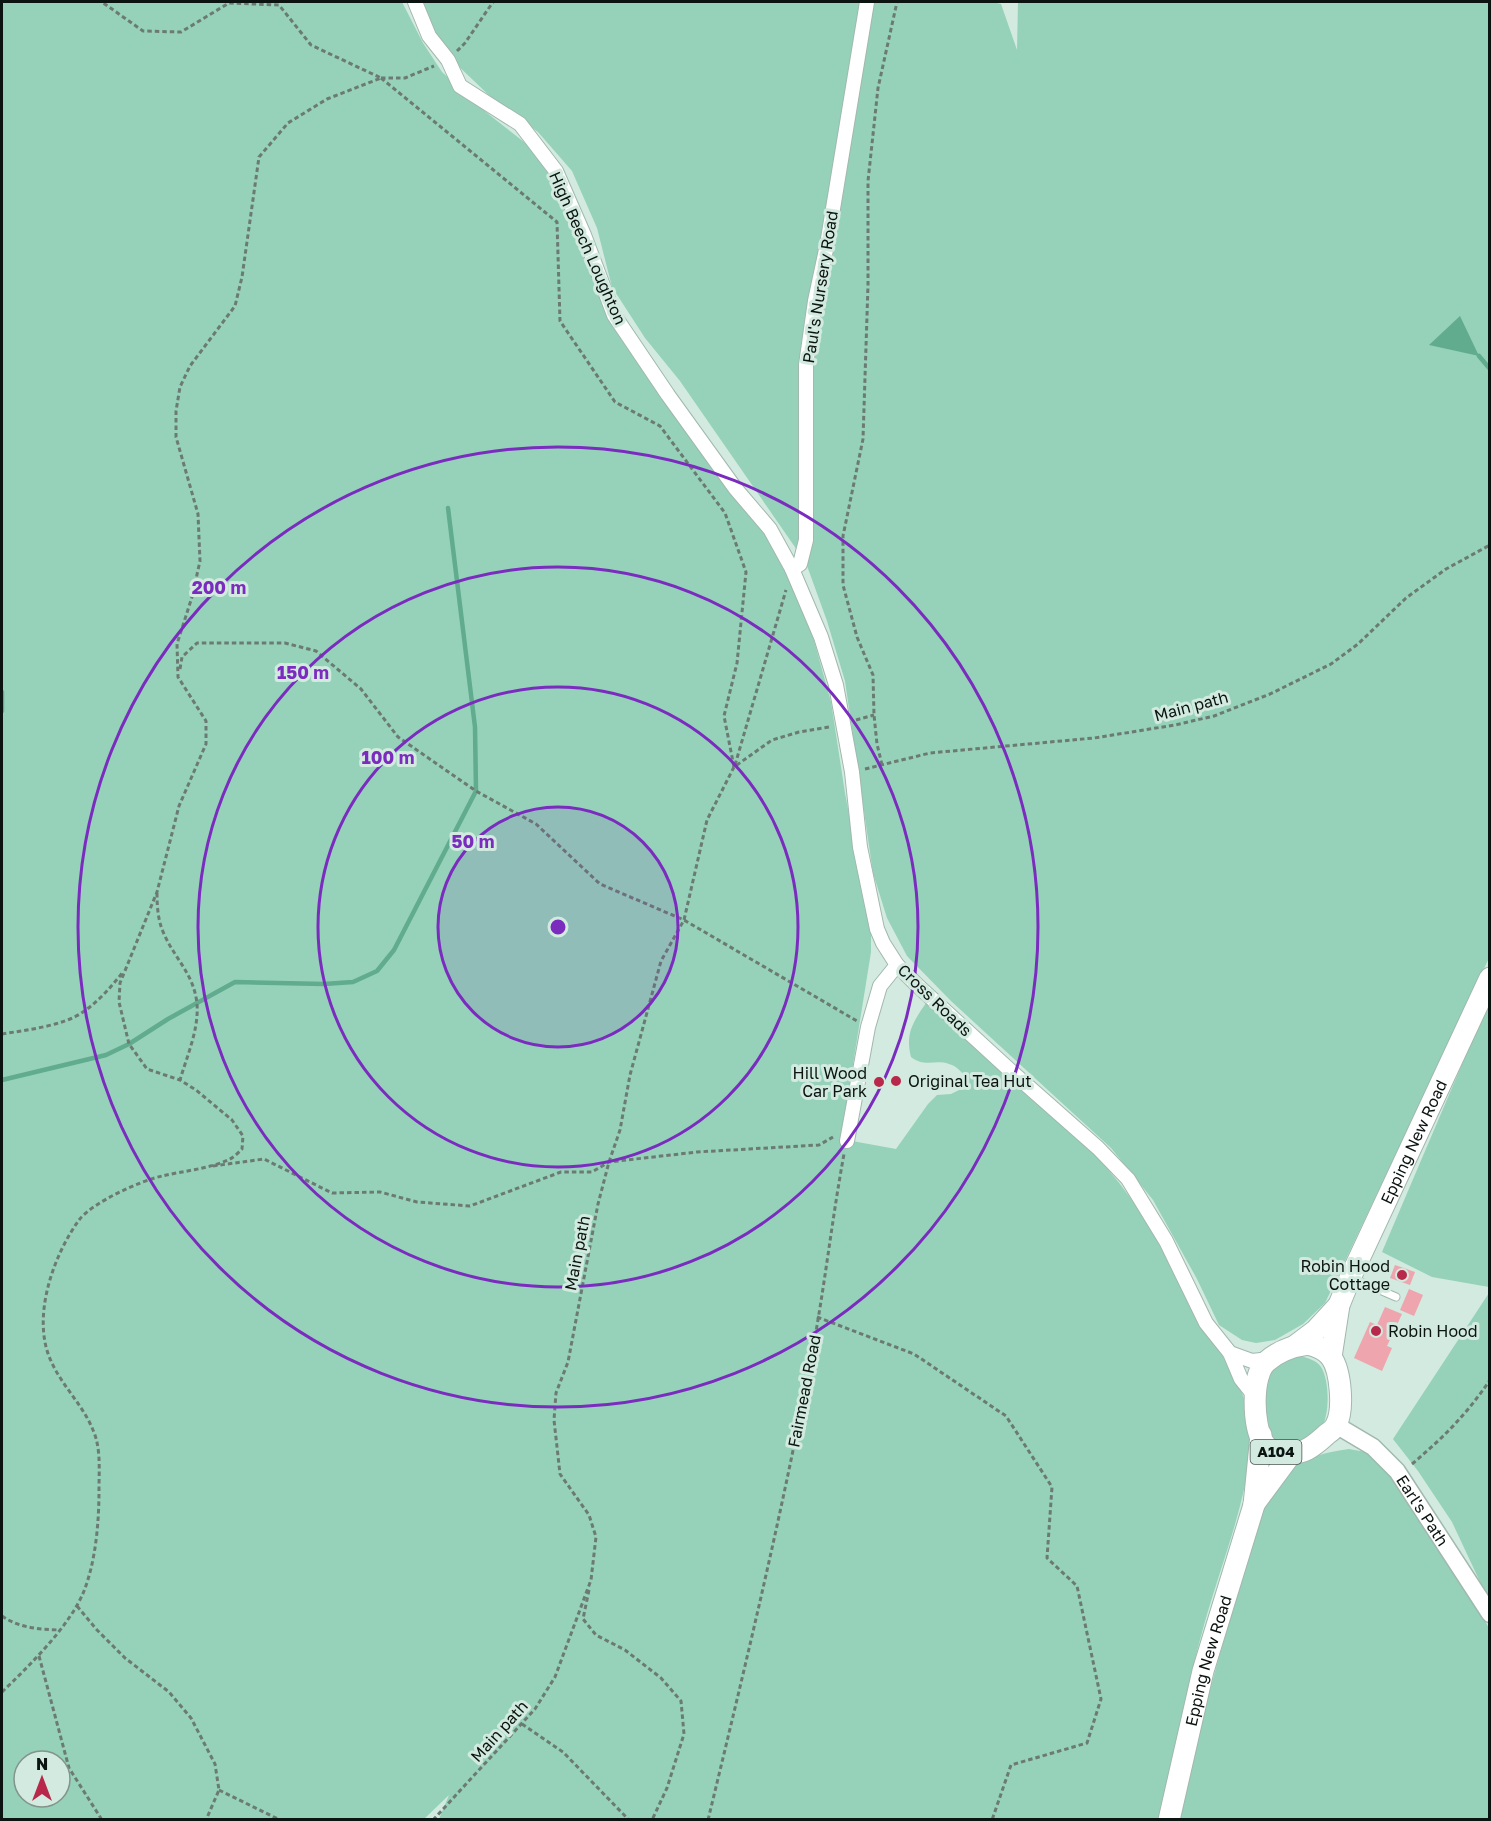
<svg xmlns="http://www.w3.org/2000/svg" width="1491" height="1821" viewBox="0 0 1491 1821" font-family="'Golos Text',sans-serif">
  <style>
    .green { fill: #95d2b9; fill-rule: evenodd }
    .water { fill: #61ab8f }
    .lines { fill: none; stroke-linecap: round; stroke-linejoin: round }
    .stream { stroke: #61ab8f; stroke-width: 4.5 }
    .building { fill: #eea5ad }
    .service-casing { stroke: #a1b8ae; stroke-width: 9 }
    .minor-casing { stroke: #a1b8ae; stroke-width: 16 }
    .tertiary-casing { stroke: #a1b8ae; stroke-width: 19 }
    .primary-casing { stroke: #a1b8ae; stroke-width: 23 }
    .path { stroke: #6b7b74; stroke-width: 3; stroke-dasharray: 4.5 3; stroke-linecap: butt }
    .service { stroke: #fff; stroke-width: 7 }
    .minor { stroke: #fff; stroke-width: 14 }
    .tertiary { stroke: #fff; stroke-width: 16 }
    .primary { stroke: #fff; stroke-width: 21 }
    .ring { fill: none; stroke: #7b2cbf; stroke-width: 3 }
    .poi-dot { fill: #b8284b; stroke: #d2eadf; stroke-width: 2 }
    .labels { text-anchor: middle; stroke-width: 6; stroke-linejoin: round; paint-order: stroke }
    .shield { fill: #d2eadf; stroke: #47544e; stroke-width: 1.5 }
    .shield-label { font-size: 15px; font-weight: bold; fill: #0b1410 }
    .street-label { font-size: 16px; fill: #0b1410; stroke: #d2eadf }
    .poi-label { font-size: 16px; fill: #0b1410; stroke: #d2eadf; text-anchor: end }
    .centre { fill: #7b2cbf; stroke: #d2eadf; stroke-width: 3 }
    .ring-label { font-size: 18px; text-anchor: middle; font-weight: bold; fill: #7b2cbf; stroke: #d2eadf; stroke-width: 6; stroke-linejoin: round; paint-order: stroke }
  </style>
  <rect width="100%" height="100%" fill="#d2eadf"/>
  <g class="green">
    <path d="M 2,2 L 402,2 L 423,43 L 442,72 L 487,113 L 524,142 L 549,170 L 568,211 L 598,288 L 771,538 L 795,585 L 813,637 L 831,702 L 845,793 L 871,932 L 871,952 L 841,1139 L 896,1149 L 928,1104 L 937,1095 L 951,1094 L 965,1087 L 968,1079 C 962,1073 957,1066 949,1064 C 934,1059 926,1068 911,1057 C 905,1034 913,1022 926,1003 C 997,1065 1077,1123 1132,1200 C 1160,1239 1177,1284 1202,1324 C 1225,1361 1255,1399 1251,1445 C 1246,1505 1220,1567 1204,1625 C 1186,1689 1174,1755 1159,1819 L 439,1819 L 449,1795 L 424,1819 L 2,1820 ZM 24,1761 L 60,1761 L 60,1797 L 24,1797 Z"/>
    <polygon points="420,2 993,2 1001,4 1017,50 1018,2 1489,2 1489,958 1325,1303 1303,1324 1275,1340 1256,1343 1242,1340 1219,1325 1197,1279 1153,1200 1111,1148 951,1001 907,956 887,918 873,873 845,681 827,621 806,563 680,381 645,338 612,287 597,228 572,171 538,132 495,101 451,59 431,29"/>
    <polygon points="1489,1001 1489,1287 1432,1277 1382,1252"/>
    <polygon points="1489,1293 1489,1601 1452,1522 1418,1471 1393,1439"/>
    <path d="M 1300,1356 C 1308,1358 1316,1360 1321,1367 C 1330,1381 1330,1417 1320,1431 C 1316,1438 1304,1443 1297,1448 L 1276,1442 C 1269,1433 1268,1422 1266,1411 C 1260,1378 1269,1366 1300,1356 Z"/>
    <path d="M 1349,1449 L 1371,1453 L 1385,1461 L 1432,1528 L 1489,1628 L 1489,1819 L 1178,1820 C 1198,1730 1222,1642 1250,1555 C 1255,1538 1266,1494 1276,1482 C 1293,1459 1323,1453 1349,1449 Z"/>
  </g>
  <polygon class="water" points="1460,316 1479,356 1429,345"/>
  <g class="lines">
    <g class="stream">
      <polyline points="1479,356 1490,369"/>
      <polyline points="2,711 2,692"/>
      <polyline points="2,1080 106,1055 129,1044 168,1019 235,982 324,984 353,982 377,971 394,950 476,791 475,727 448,508"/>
    </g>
  </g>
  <g class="building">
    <polygon points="1395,1265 1415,1272 1410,1285 1390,1278"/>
    <polygon points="1409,1289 1423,1295 1414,1316 1400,1310"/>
    <polygon points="1385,1307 1402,1314 1387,1346 1392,1348 1382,1371 1354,1358 1370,1322 1377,1325"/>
  </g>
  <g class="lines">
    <g class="service-casing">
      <polyline id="service" points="1352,1278 1396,1297"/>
    </g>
    <g class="minor-casing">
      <g id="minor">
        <polyline points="415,2 429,36 448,60 460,86 520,124 556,171 584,235 614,315 668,395 735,488 770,529 792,569 821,637 836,685 852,772 860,847 877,929 883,943 897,965 917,985 1013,1073 1098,1148 1128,1179 1166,1241 1206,1323 1230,1353 1241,1379 1256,1398"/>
        <polyline points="792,569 800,564 806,540 806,365 815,301 827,245 867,2"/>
        <polyline points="847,1141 868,1027 880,986 897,965"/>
        <polyline points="1230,1353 1252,1361 1270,1359"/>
      </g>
    </g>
    <g class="tertiary-casing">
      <g id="tertiary">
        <path id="s1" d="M 1336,1425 L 1373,1447 L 1397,1471 L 1490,1614"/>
      </g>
    </g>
    <g class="primary-casing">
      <g id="primary">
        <path d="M 1308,1344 C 1316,1346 1326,1350 1331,1357 C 1341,1371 1344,1410 1336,1425 C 1335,1428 1330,1432 1327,1434 C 1313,1447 1302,1456 1282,1453 C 1274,1451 1268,1450 1263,1442 C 1253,1425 1251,1376 1266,1362 C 1277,1352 1293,1346 1308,1344 Z"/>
        <polyline points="1295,1346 1315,1331 1339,1305"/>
        <path id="s2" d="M 1331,1357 L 1339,1305 L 1350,1278 L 1490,978"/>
        <polyline points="1254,1504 1291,1454"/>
        <path id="s3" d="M 1169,1820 L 1203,1671 L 1254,1505 L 1261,1435"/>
      </g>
    </g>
    <g class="path">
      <polyline points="457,51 465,43 493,2"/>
      <polyline points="381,78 557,222 560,321 615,402 660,426 725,513 746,572 737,663 724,716 734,767"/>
      <polyline points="381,78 405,78 434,66"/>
      <polyline points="180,669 182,657 197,643 285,643 316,651 361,689 398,737 476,791 536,824 600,884 684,920 857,1021"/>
      <polyline points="856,720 874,715"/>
      <polyline points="735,765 786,590"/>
      <polyline points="882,765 877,744 874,715 873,675 857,637 843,585 843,536 863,439 868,285 868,181 878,88 897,2"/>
      <polyline points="865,769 930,753 1094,738 1175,725 1214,716 1270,694 1331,664 1358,644 1406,598 1446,569 1490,545"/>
      <path d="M 157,893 C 157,907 158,921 164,934 C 175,959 194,974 197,1004 C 199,1029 187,1056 180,1080"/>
      <path d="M 2,1034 C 26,1030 63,1026 83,1012 C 99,1001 111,987 123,972"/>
      <polyline points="213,1166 264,1159 332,1193 380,1192 417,1202 470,1206 561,1172 592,1172 609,1162 697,1152 819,1145 833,1137"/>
      <polyline points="817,1317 914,1354 1006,1416 1052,1487 1047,1558 1077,1586 1101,1699 1087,1743 1011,1765 992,1820"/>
      <path d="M 1412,1464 C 1444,1437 1466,1415 1490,1380"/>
      <polyline points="589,1590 583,1619 596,1635 625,1650 661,1678 681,1701 684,1734 667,1788 652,1820"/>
      <polyline points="77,1606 97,1630 125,1658 169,1692 191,1718 215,1764 219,1790 206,1820"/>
      <path d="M 2,1616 C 19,1628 38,1629 59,1630"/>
      <polyline points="39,1656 69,1768 102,1820"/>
      <path d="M 2,1692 C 29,1666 70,1626 84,1591 C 96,1560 99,1522 99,1489 C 99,1469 101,1448 93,1430 C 83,1405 62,1386 51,1361 C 31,1318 53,1256 79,1220 C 93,1202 140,1181 162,1176 C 183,1171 208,1169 228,1160 C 233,1158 238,1153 242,1149 L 243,1136 L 232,1120 L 196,1090 L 180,1080 L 147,1069 L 129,1044 L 119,1002 L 120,983 L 157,892 L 179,806 L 206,744 L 206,721 L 178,677 L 177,644 L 192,597 L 200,561 L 198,514 L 176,437 L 176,411 L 180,387 L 190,366 L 235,306 L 242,277 L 259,157 L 288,123 L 327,99 L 381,78 L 311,45 L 279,5 L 229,3 L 181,32 L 143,31 L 102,2"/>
      <polyline points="522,1724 563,1752 629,1820"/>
      <polyline points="219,1790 280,1820"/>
      <polyline points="433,1820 535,1709 555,1677 591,1580 596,1537 589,1515 560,1474 554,1420 556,1393 568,1362 598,1204 609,1162 620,1130 630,1075 661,961 684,920 707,820 734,767 772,740 799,732 829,727"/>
      <path d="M 708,1820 C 746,1663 784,1506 813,1348 C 825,1284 832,1219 844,1154"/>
    </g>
    <use href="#service" class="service"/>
    <use href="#minor" class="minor"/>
    <use href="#tertiary" class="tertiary"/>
    <use href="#primary" class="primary"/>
  </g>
  <circle cx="558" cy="927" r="120" fill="#7b2cbf" fill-opacity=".12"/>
  <g class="ring">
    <circle cx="558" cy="927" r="120"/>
    <circle cx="558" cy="927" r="240"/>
    <circle cx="558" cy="927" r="360"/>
    <circle cx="558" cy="927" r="480"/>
  </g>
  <g class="poi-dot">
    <circle cx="896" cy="1081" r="6"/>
    <circle cx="879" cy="1082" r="6"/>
    <circle cx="1402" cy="1275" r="6"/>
    <circle cx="1376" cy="1331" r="6"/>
  </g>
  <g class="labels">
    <rect class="shield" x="1250.5" y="1440" width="51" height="24" rx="4.5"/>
    <g class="shield-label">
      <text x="1276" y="1457">A104</text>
    </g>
    <g class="street-label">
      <text transform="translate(588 248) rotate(66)" y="6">High Beech Loughton</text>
      <text transform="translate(820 287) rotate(-81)" y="6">Paul's Nursery Road</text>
      <text transform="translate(1191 706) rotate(-15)" y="6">Main path</text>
      <text transform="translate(935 1000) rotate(44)" y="6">Cross Roads</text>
      <text dy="6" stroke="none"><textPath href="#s2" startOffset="232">Epping New Road</textPath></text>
      <text transform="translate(577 1253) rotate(-79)" y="6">Main path</text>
      <text transform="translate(804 1391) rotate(-79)" y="6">Fairmead Road</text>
      <text dy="6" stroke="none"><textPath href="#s1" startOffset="124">Earl's Path</textPath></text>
      <text dy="6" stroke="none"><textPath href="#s3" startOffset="164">Epping New Road</textPath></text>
      <text transform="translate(499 1731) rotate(-48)" y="6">Main path</text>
    </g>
    <g class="poi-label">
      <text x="867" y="1079">Hill Wood<tspan x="867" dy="18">Car Park</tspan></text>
      <text x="908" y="1087" text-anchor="start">Original Tea Hut</text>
      <text x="1390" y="1272">Robin Hood<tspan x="1390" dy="18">Cottage</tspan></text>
      <text x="1388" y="1337" text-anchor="start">Robin Hood</text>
    </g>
  </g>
  <circle cx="558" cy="927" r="9" class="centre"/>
  <g class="ring-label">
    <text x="219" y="594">200 m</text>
    <text x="303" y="679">150 m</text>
    <text x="388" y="764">100 m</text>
    <text x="473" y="848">50 m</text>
  </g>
  <rect width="1491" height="1821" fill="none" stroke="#0b1410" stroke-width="6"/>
  <g transform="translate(42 1779)"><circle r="28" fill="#d2eadf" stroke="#82948c" stroke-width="1.5"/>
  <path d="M0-4.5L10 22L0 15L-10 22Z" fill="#b8284b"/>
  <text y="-9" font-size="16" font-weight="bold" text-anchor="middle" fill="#0b1410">N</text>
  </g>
</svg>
